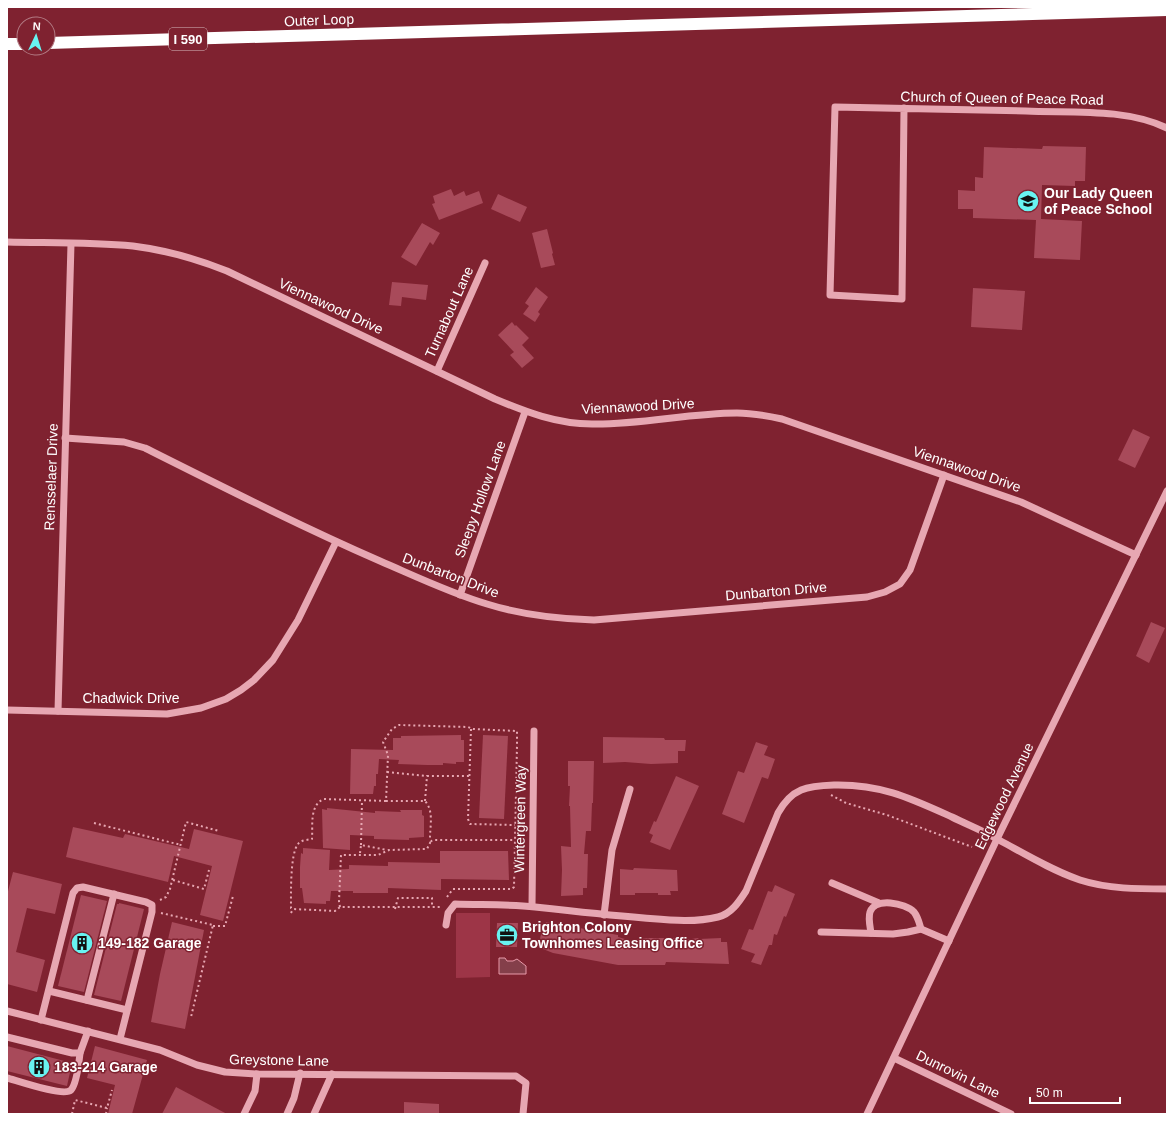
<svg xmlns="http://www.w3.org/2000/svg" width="1174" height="1121" viewBox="0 0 1174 1121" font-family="Arial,sans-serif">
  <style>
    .green { fill: #9d3547 }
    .water { fill: #843f4a; stroke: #e89aa9 }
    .building { fill: #a84a5a }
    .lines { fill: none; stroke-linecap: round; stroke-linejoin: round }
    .path { stroke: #e7a7b2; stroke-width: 2; stroke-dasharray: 2 3; stroke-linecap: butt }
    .minor { stroke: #e7a7b2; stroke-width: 7 }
    .highway { stroke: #fff; stroke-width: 12 }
    .labels { text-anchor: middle; stroke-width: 3; stroke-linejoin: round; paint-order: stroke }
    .shield { fill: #7f2230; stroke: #d9bdc1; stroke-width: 1 }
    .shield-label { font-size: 13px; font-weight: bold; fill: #fff }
    .street-label { font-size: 14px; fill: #fff; stroke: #7f2230 }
    .poi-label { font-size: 14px; font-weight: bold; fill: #fff; stroke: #7f2230; text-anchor: start }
  </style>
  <rect width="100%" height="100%" fill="#7f2230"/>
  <polygon class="green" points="456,913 490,913 490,977 456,978"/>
  <polygon class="water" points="499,958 505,958 507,961 513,961 517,959 526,966 526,974 499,974"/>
  <g class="building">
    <polygon points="1043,146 1086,147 1085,181 1075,181 1075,186 1042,185 1041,219 1082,221 1080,260 1034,258 1036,220 973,218 973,209 958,209 958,190 975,191 975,177 983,178 984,147 1042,149"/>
    <polygon points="451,189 454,196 464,191 466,196 479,191 483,203 439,220 432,204 435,203 433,196"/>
    <polygon points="498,194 527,207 520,222 491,209"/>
    <polygon points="422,223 440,233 433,245 430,242 416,266 401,257"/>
    <polygon points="547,229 553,253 552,254 555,265 541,268 532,233"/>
    <polygon points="392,282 428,285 426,300 402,297 401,306 389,305"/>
    <polygon points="536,287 548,297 538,312 540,314 535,322 523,314 529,306 525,303"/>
    <polygon points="973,288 1025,291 1022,330 971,327"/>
    <polygon points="512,322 515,326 516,325 529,338 522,345 534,358 522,368 510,355 514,352 498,335"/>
    <polygon points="1133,429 1150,437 1135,468 1118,460"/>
    <polygon points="1151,622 1165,628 1149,663 1136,656"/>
    <polygon points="461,735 461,740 464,740 464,762 456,762 456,764 443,763 443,765 427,765 398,764 399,760 379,759 378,774 376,774 376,786 374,786 373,794 350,794 351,749 393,750 393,738 401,738 401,736"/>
    <polygon points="483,735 508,736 504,819 479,818"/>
    <polygon points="603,737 664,738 665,740 686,740 685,751 678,751 678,763 651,764 625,762 603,763"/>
    <polygon points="756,742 768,746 764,755 775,759 768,779 762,777 744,823 722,814 738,771 744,773"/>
    <polygon points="568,761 594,761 593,803 592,803 591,831 586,831 584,854 588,854 587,888 583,888 583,895 561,896 562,870 561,846 571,847 570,806 569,806 570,786 568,786"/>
    <polygon points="676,776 699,786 670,850 650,842 653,835 649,833 654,821 656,822"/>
    <polygon points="327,808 375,813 375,811 401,812 400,810 422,810 422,815 424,816 424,837 409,838 409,840 374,839 374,836 350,835 350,850 323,848 322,809 327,810"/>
    <polygon points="73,827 123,838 125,834 189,849 194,829 243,841 223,921 200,915 212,866 174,856 168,882 66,857"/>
    <polygon points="303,848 330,850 329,870 349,869 349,865 388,866 388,862 440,863 440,851 508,851 509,880 441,879 441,890 388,888 388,893 353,893 353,891 331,891 330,901 326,901 326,904 304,903 302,888 300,888 300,867 301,853 303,854"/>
    <polygon points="634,868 677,870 678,891 670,891 671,895 658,895 658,893 635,893 635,895 620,895 620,869 633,870"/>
    <polygon points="13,872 62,884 55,914 27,908 16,952 45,960 37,992 7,984 7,895"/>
    <polygon points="775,885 795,894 786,917 784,916 777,935 774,934 772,945 769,945 761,965 751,962 755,954 741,949 749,929 753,930 768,891 772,892"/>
    <polygon points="81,895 107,901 84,992 58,986"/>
    <polygon points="119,903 144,909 121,1001 94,995 117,904 119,904"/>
    <polygon points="172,922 204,930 185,1029 151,1022 160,974"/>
    <polygon points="546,922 618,935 618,937 632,941 645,938 681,938 678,941 698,938 699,939 721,938 721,942 727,942 729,964 666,962 665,965 618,965 553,953 538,947 543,926 545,926"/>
    <polygon points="497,923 518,923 517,947 496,947"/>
    <polygon points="7,1046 72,1063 67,1086 7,1071"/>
    <polygon points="95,1046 147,1060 132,1114 108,1114 115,1085 87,1078"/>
    <polygon points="176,1087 227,1114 162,1114"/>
    <polygon points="404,1102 439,1104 439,1114 404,1114"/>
  </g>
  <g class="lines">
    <g class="path">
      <polyline points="471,729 468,819 470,824 515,825"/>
      <polyline points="387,772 427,776"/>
      <polyline points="831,795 846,803 887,815 972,847"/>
      <path d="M 386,801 L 324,799 C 309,805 313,826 312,839 C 307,840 301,840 298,844 C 290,854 291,894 291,908 L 293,909 L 335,911 L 340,907 L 440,907 L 441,906"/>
      <polyline points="425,801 427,776 469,776"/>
      <polyline points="94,823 181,845"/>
      <polyline points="361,845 362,800"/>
      <polyline points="360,853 361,845 387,850"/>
      <polyline points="173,880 204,889 209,870"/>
      <path d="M 447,897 L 453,889 L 512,889 L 514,887 L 517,745 L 517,731 L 473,729 L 468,727 L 399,725 L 392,729 L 383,742 L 388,755 L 386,801 L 425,801 C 434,811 430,826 430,838 L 431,841 L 435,840 L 515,840"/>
      <polyline points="160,900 166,897 170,889 186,822 219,831"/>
      <polyline points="340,907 339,902 341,855 378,855 389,850 427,849 431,841"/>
      <polyline points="395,909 398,898 432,898 432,906"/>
      <polyline points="161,913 213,925 191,1017"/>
      <polyline points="291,913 293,909"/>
      <polyline points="213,926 225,926 233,896"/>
      <polyline points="72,1114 75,1100 107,1108 112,1090"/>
      <polyline points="106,1114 107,1108"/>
    </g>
    <g class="minor">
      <path d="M 904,108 L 902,299 L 830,295 L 835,107 C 899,108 962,110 1026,111 C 1071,113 1126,108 1167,128"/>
      <path d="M 7,242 C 49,243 91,242 133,246 C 165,250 197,259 227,271 L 495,399 C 526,412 557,424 592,424 C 640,425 689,413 737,413 C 752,413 768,416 782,419 L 1021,502 L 1136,555"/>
      <polyline points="437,371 485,263"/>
      <path d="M 65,438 L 124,442 L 145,448 C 223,487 300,526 380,561 C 415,576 450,593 487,604 C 522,615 557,619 594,620 L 867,597 L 885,592 L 900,584 L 910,570 L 944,475"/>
      <polyline points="460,595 525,412"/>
      <polyline points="7,710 167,714 201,708 226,699 241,690 254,680 273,660 298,620 336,542"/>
      <polyline points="58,711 71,244"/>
      <polyline points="832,883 879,903"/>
      <polyline points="532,906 534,731"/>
      <polyline points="604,915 612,850 630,789"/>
      <path d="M 446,925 L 448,913 L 455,904 C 482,905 509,904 535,907 C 571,911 608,915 644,918 C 668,920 694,923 718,917 C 731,914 739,902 746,891 L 778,813 C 792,788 807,786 834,785 C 881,784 910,798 952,817 C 968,825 984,831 999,840 C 1025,854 1051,870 1080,880 C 1108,889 1138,889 1167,889"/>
      <polyline points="821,932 893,934 908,932 921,929 949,941"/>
      <path d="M 871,933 C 870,926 868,918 870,912 C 875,897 905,903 914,912 C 918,917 919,922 921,929"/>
      <polyline points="49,991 127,1010"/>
      <polyline points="87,1000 114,894"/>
      <polyline points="7,1011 160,1050 197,1065 225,1072 257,1074 516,1076 526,1083 523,1114"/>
      <polyline points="41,1020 73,893 77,888 83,887 146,902 152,905 152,912 120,1039"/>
      <polyline points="7,1037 72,1053 80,1053 88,1031"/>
      <polyline points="894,1058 1011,1114"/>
      <path d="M 7,1078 C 18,1081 64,1097 71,1090 C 77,1083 79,1062 80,1053"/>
      <polyline points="244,1114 255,1091 257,1074"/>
      <polyline points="287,1114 294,1098 300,1073"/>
      <polyline points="314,1114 332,1074"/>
      <polyline points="867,1114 997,839 1167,491"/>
    </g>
    <g class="highway">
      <polyline points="48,43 1167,10"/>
      <polyline points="7,44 24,44"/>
    </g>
  </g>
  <defs>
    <g id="school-disc" transform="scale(1.15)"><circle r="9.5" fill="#68f3f1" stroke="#7f2230"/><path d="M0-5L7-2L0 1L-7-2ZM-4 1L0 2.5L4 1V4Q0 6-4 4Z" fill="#111"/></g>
    <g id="office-disc" transform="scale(1.15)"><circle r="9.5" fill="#68f3f1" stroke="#7f2230"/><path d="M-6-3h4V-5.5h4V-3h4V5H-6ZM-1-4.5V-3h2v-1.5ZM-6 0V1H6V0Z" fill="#111"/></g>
    <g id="building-disc" transform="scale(1.15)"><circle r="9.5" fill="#68f3f1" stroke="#7f2230"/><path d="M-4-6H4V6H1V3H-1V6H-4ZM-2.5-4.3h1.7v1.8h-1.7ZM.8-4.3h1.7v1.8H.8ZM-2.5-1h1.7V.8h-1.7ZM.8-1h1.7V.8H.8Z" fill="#111"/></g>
  </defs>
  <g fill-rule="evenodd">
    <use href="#school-disc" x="1028" y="201"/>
    <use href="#office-disc" x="507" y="935"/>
    <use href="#building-disc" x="82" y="943"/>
    <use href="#building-disc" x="39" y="1067"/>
  </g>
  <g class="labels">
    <rect class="shield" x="169" y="28" width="38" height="22" rx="3"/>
    <g class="shield-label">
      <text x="188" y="44">I 590</text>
    </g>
    <g class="street-label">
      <text transform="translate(319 20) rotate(-2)" y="5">Outer Loop</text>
      <text transform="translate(1002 98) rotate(1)" y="5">Church of Queen of Peace Road</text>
      <text transform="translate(331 306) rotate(25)" y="5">Viennawood Drive</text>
      <text transform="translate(449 312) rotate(-66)" y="5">Turnabout Lane</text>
      <text transform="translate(638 406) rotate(-3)" y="5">Viennawood Drive</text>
      <text transform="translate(967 469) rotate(19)" y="5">Viennawood Drive</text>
      <text transform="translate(51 477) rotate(-88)" y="5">Rensselaer Drive</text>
      <text transform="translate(480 499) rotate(-70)" y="5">Sleepy Hollow Lane</text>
      <text transform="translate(451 575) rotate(21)" y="5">Dunbarton Drive</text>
      <text transform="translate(776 591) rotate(-5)" y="5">Dunbarton Drive</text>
      <text x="131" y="703">Chadwick Drive</text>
      <text transform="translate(1004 796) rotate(-64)" y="5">Edgewood Avenue</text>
      <text transform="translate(520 819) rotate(-89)" y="5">Wintergreen Way</text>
      <text transform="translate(279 1060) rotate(1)" y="5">Greystone Lane</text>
      <text transform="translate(958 1074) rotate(26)" y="5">Dunrovin Lane</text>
    </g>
    <g class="poi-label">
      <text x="1044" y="198">Our Lady Queen<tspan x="1044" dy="16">of Peace School</tspan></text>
      <text x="522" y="932">Brighton Colony<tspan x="522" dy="16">Townhomes Leasing Office</tspan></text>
      <text x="98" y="948">149-182 Garage</text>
      <text x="54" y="1072">183-214 Garage</text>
    </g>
  </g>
  <rect width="1174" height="1121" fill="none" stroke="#ffffff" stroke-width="16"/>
  <g transform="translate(36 36) rotate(4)"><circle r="19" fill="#7f2230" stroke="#b27a83"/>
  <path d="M0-3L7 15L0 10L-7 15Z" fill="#68f3f1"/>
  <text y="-6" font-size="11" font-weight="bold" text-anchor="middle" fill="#ffffff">N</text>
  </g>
  <path d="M1030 1097v6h90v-6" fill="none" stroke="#ffffff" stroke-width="2"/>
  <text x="1036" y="1097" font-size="12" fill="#ffffff" stroke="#7f2230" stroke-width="3" paint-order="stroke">50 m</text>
</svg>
